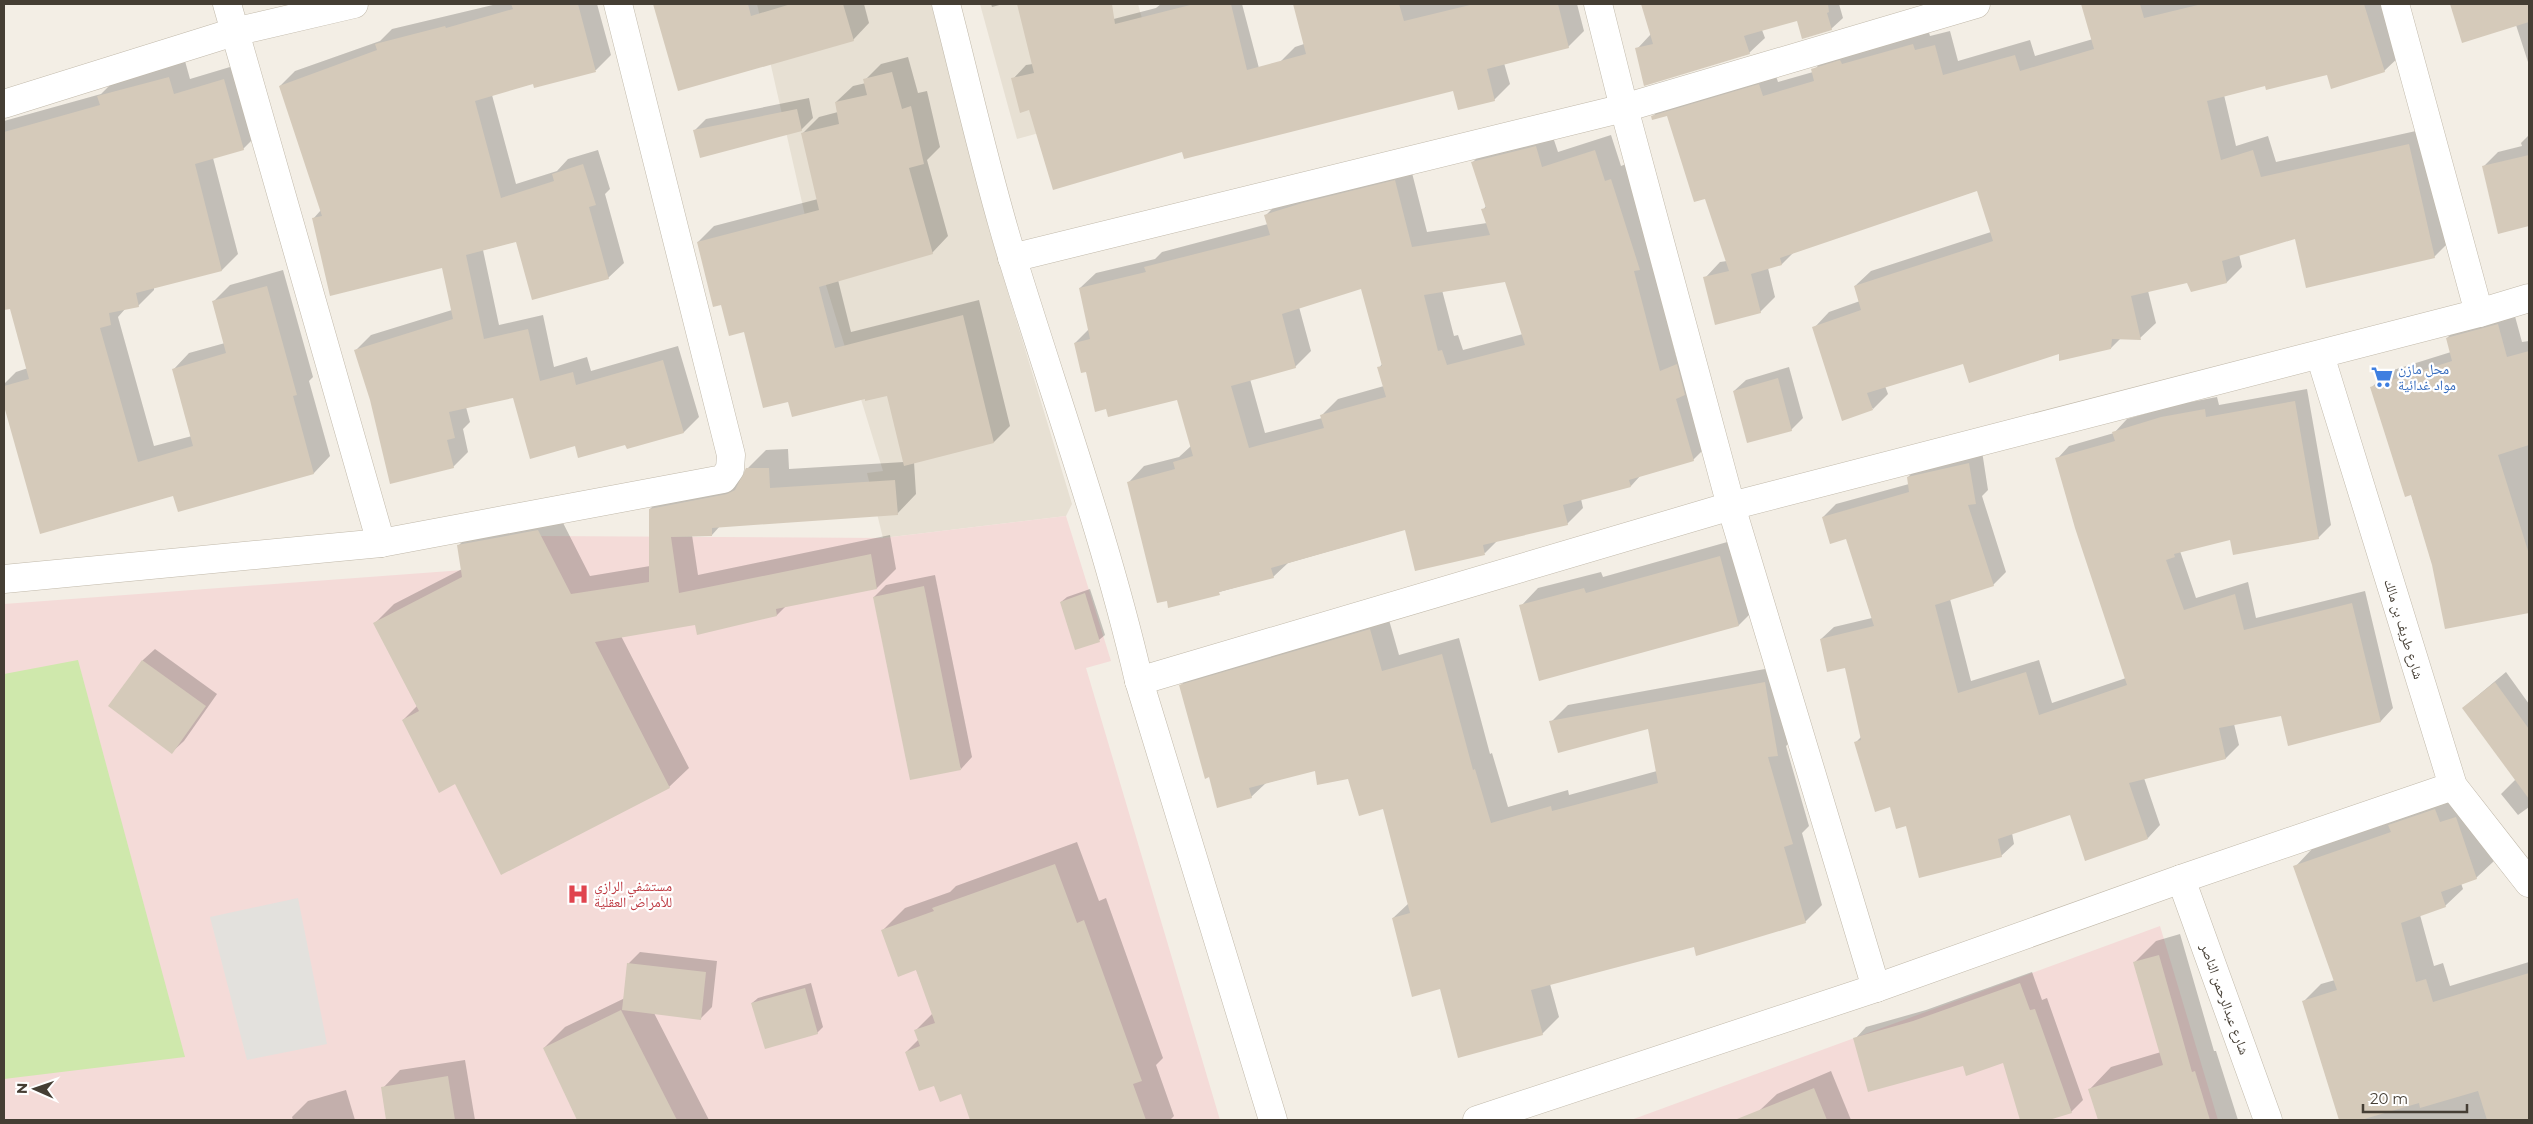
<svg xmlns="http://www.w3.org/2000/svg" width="2533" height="1124" viewBox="0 0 2533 1124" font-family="Montserrat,'Noto Naskh Arabic',sans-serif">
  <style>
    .residential { fill: #e7e0d3 }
    .medical { fill: #f4dbd8 }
    .green { fill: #cfe8ac }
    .parking { fill: #e3e1dd }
    .shadow { fill: #0003; fill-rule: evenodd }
    .building { fill: #d5caba; fill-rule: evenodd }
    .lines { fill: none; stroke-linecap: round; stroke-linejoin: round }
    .street-casing { stroke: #c1b9aa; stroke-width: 29 }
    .street { stroke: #fff; stroke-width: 28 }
    .labels { text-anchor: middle; stroke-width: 4.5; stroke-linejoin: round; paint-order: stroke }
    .shop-label { font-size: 14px; fill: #366cbe; stroke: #fff; text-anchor: start }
    .street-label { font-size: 14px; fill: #453e34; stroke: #fff }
    .health-label { font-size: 14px; fill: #be3a42; stroke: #fff; text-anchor: start }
  </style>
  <rect width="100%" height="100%" fill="#f3eee5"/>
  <g class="residential">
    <polygon points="757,4 931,4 978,175 988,227 1072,504 1066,516 883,538 867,473 883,471 806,220"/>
    <polygon points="980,4 1138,4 1164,99 1017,139"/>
  </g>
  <g class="medical">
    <polygon points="1066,516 1111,661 1086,668 1220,1120 4,1120 4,604 477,569 541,536 883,538"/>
    <polygon points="2160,926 2218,1120 1631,1120"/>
  </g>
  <polygon class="green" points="78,660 185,1057 4,1079 4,674"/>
  <polygon class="parking" points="298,898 327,1044 247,1060 210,917"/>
  <g class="shadow">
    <polygon points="497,4 597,4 611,55 596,70 534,83 492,95 516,184 557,171 568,159 598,150 610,189 605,194 624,263 608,278 517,241 483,250 499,325 543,315 554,367 587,357 591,371 678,346 699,417 684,432 626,443 575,444 514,397 466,407 470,422 463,429 468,452 453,467 371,400 356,350 371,335 452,310 443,267 313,219 321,210 280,86 295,71 380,41 392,29"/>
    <polygon points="655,4 864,4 869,23 853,40 679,89"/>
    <polygon points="991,4 1003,4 992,7"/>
    <polygon points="1018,4 1073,4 1079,28 1156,8 1161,4 1242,4 1274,125 1183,150 1030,109 1013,79 1026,65 1033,64"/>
    <polygon points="1294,4 1577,4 1584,31 1568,47 1504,63 1510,84 1494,100 1454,89 1280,62 1295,47 1304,44"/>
    <polygon points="1643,4 1785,4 1787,12 1762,30 1765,38 1749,53 1637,49 1651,34"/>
    <polygon points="1794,4 1839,4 1843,18 1831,29 1803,37"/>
    <polygon points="2082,4 2384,4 2400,56 2384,71 2328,74 2266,84 2224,95 2236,146 2268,136 2276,162 2425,129 2449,242 2434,257 2295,237 2239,254 2242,267 2227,282 2187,282 2148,291 2156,323 2140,338 2121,338 2111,348 1964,363 1885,386 1888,394 1873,409 1814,328 1829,312 1860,301 1855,286 1871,271 1991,232 1978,190 1795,251 1782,264 1768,268 1775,297 1760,312 1705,278 1720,262 1727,261 1706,197 1668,114 1652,117 1667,102 1774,70 1778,82 1813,72 1827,54 1928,29 1930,36 1950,31 1958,61 2030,40 2035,56 2093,39"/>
    <polygon points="2452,4 2529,4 2529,62 2528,62 2516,25 2463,41"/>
    <polygon points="908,57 918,93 927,91 940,147 927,160 948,236 932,253 838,280 851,332 979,300 1010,426 994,442 914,462 916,494 897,514 720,526 712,535 692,535 698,575 890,535 896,569 877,588 786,606 777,615 696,623 621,636 689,768 669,787 455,783 403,720 417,706 375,623 394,604 462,569 459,545 478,526 557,511 590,576 650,566 650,509 669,490 743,476 747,469 766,450 788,449 789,469 904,462 888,394 789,401 745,331 722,303 698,242 714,226 818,199 803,133 819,117 838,112 836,102 853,86 866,83 865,80 881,64"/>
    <polygon points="185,61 190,79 240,64 259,133 243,149 213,158 238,254 222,270 154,287 154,290 138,306 126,308 118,317 154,446 192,436 173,370 189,353 225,343 213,302 230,285 283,270 313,377 309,381 330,456 314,473 174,495 41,533 4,401 4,384 16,372 28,368 11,307 4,309 4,121 101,94 115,80"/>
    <polygon points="809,98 813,118 801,130 694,131 706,119"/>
    <path d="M 1551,131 L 1558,152 L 1611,135 L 1621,166 L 1626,164 L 1676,356 L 1692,349 L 1709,444 L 1693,460 L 1641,475 L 1631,486 L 1581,499 L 1583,508 L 1567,524 L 1498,540 L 1485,553 L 1406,529 L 1288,563 L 1273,577 L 1169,606 L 1129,482 L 1144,466 L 1179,457 L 1191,446 L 1178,399 L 1107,408 L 1087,370 L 1075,343 L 1089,329 L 1080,288 L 1096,273 L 1155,259 L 1162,252 L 1268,224 L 1265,216 L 1281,200 L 1410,165 L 1427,232 L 1487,223 L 1483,210 L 1486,206 L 1473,162 L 1488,146 ZM 1506,280 L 1523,334 L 1463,350 L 1458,335 L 1454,336 L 1442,290 ZM 1362,287 L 1382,364 L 1379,368 L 1384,386 L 1338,399 L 1322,415 L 1322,418 L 1265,433 L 1250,379 L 1295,367 L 1311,351 L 1299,307 Z"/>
    <polygon points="2529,135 2529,225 2499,232 2484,166 2498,152 2522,146 2521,143"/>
    <polygon points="2513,309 2522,342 2529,341 2529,612 2446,628 2434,565 2411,494 2372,387 2387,372 2451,352 2447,338 2462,323"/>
    <polygon points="1789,367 1803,418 1791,430 1734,391 1746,380"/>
    <polygon points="2307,389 2331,525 2318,538 2231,539 2180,551 2196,598 2248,582 2256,618 2365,591 2393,708 2381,721 2282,714 2234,724 2239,745 2226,758 2144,778 2160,825 2148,838 2071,813 2012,833 2014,844 2001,856 1891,806 1856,742 1862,736 1846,666 1821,639 1834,627 1872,618 1847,537 1823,517 1836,504 1909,484 1908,477 1921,464 1982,451 1988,490 1982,496 2006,572 1993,585 1950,599 1971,681 2039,660 2052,703 2126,678 2057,459 2069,446 2114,433 2127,419 2175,405 2217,397 2219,405"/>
    <polygon points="1738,539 1756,608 1739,625 1521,606 1538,588 1601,572 1603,577"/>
    <polygon points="935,575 972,757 961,769 874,597 886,585"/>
    <polygon points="1090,589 1105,635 1099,640 1061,602 1067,597"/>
    <polygon points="1387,613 1399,655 1459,638 1490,754 1492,753 1508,807 1568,790 1569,795 1657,771 1649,728 1551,722 1568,705 1782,666 1795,737 1786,746 1809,826 1802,833 1822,905 1805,922 1694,945 1550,984 1559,1017 1542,1034 1440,988 1393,918 1409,903 1384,807 1349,777 1316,769 1266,783 1251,797 1210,776 1180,686 1197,669"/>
    <polygon points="155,649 217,694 184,741 172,752 109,706 143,660"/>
    <polygon points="2506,672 2529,704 2529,807 2518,815 2501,794 2516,779 2463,708"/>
    <polygon points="2452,792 2473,801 2494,861 2476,878 2461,883 2463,889 2445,906 2420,915 2434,966 2443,963 2450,986 2529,962 2529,1120 2341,1120 2304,1001 2321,984 2335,980 2295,867 2312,849 2394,821"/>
    <polygon points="1077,842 1099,901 1106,898 1163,1058 1156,1065 1174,1116 1170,1120 971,1120 962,1093 935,1084 906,1052 919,1039 916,1030 933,1013 916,969 883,930 905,908 950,892 956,886"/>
    <polygon points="2180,934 2214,1051 2216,1051 2238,1120 2100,1120 2090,1089 2111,1067 2161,1052 2134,963 2156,941"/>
    <polygon points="640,952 717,961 712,1007 700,1019 654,1013 709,1120 578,1120 544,1048 565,1027 625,998 628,964"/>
    <polygon points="2032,972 2042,1000 2047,998 2083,1100 2071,1112 2045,1120 2021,1120 2004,1062 1964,1064 1855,1039 1866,1027 1926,1010"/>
    <polygon points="811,983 823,1027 817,1033 752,1003 758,998"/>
    <polygon points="465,1060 475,1120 388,1120 383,1088 400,1070"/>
    <polygon points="1831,1071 1851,1120 1763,1120 1759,1111 1777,1094"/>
    <polygon points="346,1090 355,1120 293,1120 292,1117 308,1101"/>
  </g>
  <g class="building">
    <polygon points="511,4 578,4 596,72 534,88 533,84 475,101 501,198 554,181 552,174 583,164 596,205 589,207 609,279 532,300 516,242 466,255 484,339 528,329 540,381 573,372 576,385 663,360 684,433 627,449 625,445 578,458 575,446 530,459 513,398 449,412 455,438 447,440 454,468 390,484 370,400 354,350 453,319 442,268 330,296 312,218 322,216 279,86 377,50 375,44 445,26 446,28 513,9"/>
    <polygon points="653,4 748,4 751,16 791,4 843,4 854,41 678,91"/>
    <polygon points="1017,4 1112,4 1115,24 1194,4 1231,4 1247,70 1306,54 1293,4 1399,4 1404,21 1474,4 1558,4 1569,48 1487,69 1495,101 1458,110 1453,91 1184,159 1182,152 1053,190 1029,110 1020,113 1011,78 1034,73"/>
    <polygon points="1641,4 1828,4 1829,12 1827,13 1832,30 1802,39 1797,21 1747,35 1744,36 1750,54 1644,86 1635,48 1653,44"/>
    <polygon points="2081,4 2140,4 2144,18 2202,4 2364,4 2385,72 2331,89 2327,75 2266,90 2265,86 2207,101 2221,160 2253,150 2261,177 2409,144 2435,258 2306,288 2295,239 2222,261 2227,283 2191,292 2187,283 2131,296 2141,340 2112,339 2111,349 2059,361 2059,354 1969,383 1963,364 1867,393 1873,410 1842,421 1812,327 1861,310 1854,286 1993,241 1977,191 1780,258 1782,265 1751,274 1761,313 1715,325 1703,277 1729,271 1705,199 1694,202 1667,116 1652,120 1651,116 1759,84 1763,96 1814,81 1811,69 1840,60 1842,64 1913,44 1915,50 1935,45 1943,75 2015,55 2020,71 2094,49"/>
    <polygon points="2450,4 2529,4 2529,22 2462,43"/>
    <polygon points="892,72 902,109 911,106 924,164 909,168 933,254 819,287 835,348 963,315 994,443 904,466 887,396 865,401 865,399 792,417 788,402 763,408 744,332 729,336 721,305 713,307 697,242 819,210 801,133 839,124 835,102 867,95 863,79"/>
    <polygon points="169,77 174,94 224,79 244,150 195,164 222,271 136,293 139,307 109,313 111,325 100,328 138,462 193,446 172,369 226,353 212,301 267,286 297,395 293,396 314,474 178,512 173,496 40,534 4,406 4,386 29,379 10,309 4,310 4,132 100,105 97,96"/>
    <polygon points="797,109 802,131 700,158 693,130"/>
    <path d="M 1536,146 L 1542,167 L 1595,150 L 1605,181 L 1611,179 L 1640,270 L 1634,271 L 1660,371 L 1677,364 L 1685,395 L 1676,399 L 1694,461 L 1629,480 L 1631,487 L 1563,505 L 1568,525 L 1483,545 L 1485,555 L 1415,571 L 1405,530 L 1271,568 L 1274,578 L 1219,592 L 1220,595 L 1168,608 L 1167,601 L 1157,603 L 1127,482 L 1175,469 L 1173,462 L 1193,456 L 1177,400 L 1108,417 L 1106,409 L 1095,412 L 1086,372 L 1081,373 L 1074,343 L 1090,339 L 1079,288 L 1146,272 L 1144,267 L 1270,235 L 1264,215 L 1302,203 L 1395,180 L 1412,247 L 1490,235 L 1481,209 L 1486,208 L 1471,162 ZM 1505,282 L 1525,345 L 1447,365 L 1442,350 L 1438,351 L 1424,295 ZM 1361,289 L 1382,366 L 1377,367 L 1386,397 L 1320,415 L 1324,428 L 1249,448 L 1231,386 L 1296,368 L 1282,314 Z"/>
    <polygon points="2529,155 2529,226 2498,234 2482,166"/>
    <polygon points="2498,324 2507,357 2529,351 2529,445 2498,455 2529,554 2529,613 2445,629 2432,565 2411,495 2405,497 2370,387 2452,361 2446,338"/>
    <polygon points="1778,378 1792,431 1747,443 1733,391"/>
    <polygon points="2295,401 2319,539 2233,555 2230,540 2174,554 2175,557 2166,560 2184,610 2235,594 2244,630 2352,603 2381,722 2288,746 2281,716 2219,728 2226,759 2129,783 2148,839 2085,861 2070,815 1998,839 2002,857 1919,878 1906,826 1896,829 1890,807 1875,812 1854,742 1861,740 1845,668 1827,672 1820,639 1874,626 1846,539 1830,544 1822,517 1909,492 1907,477 1969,463 1976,504 1968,505 1994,586 1935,605 1958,693 2026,672 2039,715 2127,685 2075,528 2055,458 2115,441 2112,432 2161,417 2205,409 2206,417"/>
    <polygon points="746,468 769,468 770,488 895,480 898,515 712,528 712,536 671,537 679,593 871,554 877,589 776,609 777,616 697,635 695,625 595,642 670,788 501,875 455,784 439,793 402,720 419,711 373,623 462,577 457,545 538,530 571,594 649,582 649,509 727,494 735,490"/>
    <polygon points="1720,556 1739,626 1539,681 1519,605 1584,588 1586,593"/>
    <polygon points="924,586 961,770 910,780 873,597"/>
    <polygon points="1085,593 1100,642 1075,650 1060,602"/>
    <polygon points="1370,629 1382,671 1442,654 1473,770 1475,769 1491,823 1551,806 1552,811 1658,783 1648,729 1558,753 1549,721 1765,682 1778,756 1768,757 1793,844 1784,847 1806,923 1696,956 1694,947 1531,990 1543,1035 1458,1058 1440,989 1412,997 1392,918 1410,913 1383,809 1359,816 1348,779 1317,785 1315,771 1249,788 1252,798 1217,808 1209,777 1205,779 1179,685"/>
    <polygon points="142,660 206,706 172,754 108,706"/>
    <polygon points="2495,682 2529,729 2529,799 2462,708"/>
    <polygon points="2435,809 2440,822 2456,817 2477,879 2441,892 2446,907 2401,923 2416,982 2426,979 2433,1002 2529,973 2529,1120 2487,1120 2478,1091 2420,1108 2419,1103 2361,1120 2339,1120 2302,1001 2337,990 2293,866 2391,832 2388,825"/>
    <polygon points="1055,864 1077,923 1084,920 1142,1081 1133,1084 1146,1120 970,1120 961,1094 940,1102 934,1086 919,1091 905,1052 920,1046 914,1030 935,1023 916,970 898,977 881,930 934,911 932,908"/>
    <polygon points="2159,955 2192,1072 2195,1071 2210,1120 2098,1120 2088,1089 2163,1065 2133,962"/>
    <polygon points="627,963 706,972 701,1020 622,1010"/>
    <polygon points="2020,983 2030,1010 2035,1009 2072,1113 2049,1120 2020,1120 2003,1063 1966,1076 1963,1066 1868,1092 1853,1038 1913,1021"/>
    <polygon points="805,988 818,1034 765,1049 751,1003"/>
    <polygon points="621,1010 677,1120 577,1120 543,1048"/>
    <polygon points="448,1076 455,1120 386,1120 381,1087"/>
    <polygon points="1814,1088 1827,1120 1737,1120 1737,1119"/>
  </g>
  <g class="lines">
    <g class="street-casing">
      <g id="street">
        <polyline points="227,4 381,543"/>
        <path d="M 946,4 C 968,89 987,176 1013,260 C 1056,400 1106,538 1139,681 L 1273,1120"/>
        <polyline points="1598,4 1624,108 1731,506 1876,988"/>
        <polyline points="2395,4 2479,313 2529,298"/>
        <polyline points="4,104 234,32 354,4"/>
        <polyline points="1012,258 1624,108 1976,4"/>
        <polyline points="2320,355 2453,786 2529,883"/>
        <polyline points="4,579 381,543 723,479 730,469 731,455 618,4"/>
        <polyline points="1139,681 1731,506 2479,313"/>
        <polyline points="2181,879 2268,1120"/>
        <polyline points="1477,1120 1876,988 2181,879 2453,786"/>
      </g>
    </g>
    <use href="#street" class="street"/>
  </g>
  <defs>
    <g id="supermarket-bare" transform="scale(1.725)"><path d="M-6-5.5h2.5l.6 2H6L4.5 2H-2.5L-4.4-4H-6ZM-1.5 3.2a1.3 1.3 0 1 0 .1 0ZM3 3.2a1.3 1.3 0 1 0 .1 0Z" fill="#3f7fe0" stroke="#fff" stroke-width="2.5" paint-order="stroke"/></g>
    <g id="hospital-bare" transform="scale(1.725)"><path d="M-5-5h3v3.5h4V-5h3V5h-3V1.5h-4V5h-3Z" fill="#e0444e" stroke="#fff" stroke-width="2.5" paint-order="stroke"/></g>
  </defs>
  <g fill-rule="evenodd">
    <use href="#supermarket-bare" x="2382" y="377"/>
    <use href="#hospital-bare" x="578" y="894"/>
  </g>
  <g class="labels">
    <g class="shop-label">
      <text x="2398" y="374">محل مازن<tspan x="2398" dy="16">مواد غدائية</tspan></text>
    </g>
    <g class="street-label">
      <text transform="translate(2404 629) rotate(73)" y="5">شارع طريف بن مالك</text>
      <text transform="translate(2225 999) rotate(70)" y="5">شارع عبدالرحمن الناصر</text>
    </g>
    <g class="health-label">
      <text x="594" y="891">مستشفي الرازي<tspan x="594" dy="16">للأمراض العقلية</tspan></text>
    </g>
  </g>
  <rect width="2533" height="1124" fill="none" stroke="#453e34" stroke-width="10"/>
  <g transform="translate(35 1089) rotate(272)" stroke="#ffffff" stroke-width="4" paint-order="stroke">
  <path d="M0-4L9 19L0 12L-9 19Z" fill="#453e34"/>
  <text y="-8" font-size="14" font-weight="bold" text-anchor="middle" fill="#453e34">N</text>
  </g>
  <path d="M2363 1104v8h104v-8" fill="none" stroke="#453e34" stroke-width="2.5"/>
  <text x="2370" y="1104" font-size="15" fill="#453e34" stroke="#ffffff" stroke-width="4" paint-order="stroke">20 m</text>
</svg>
